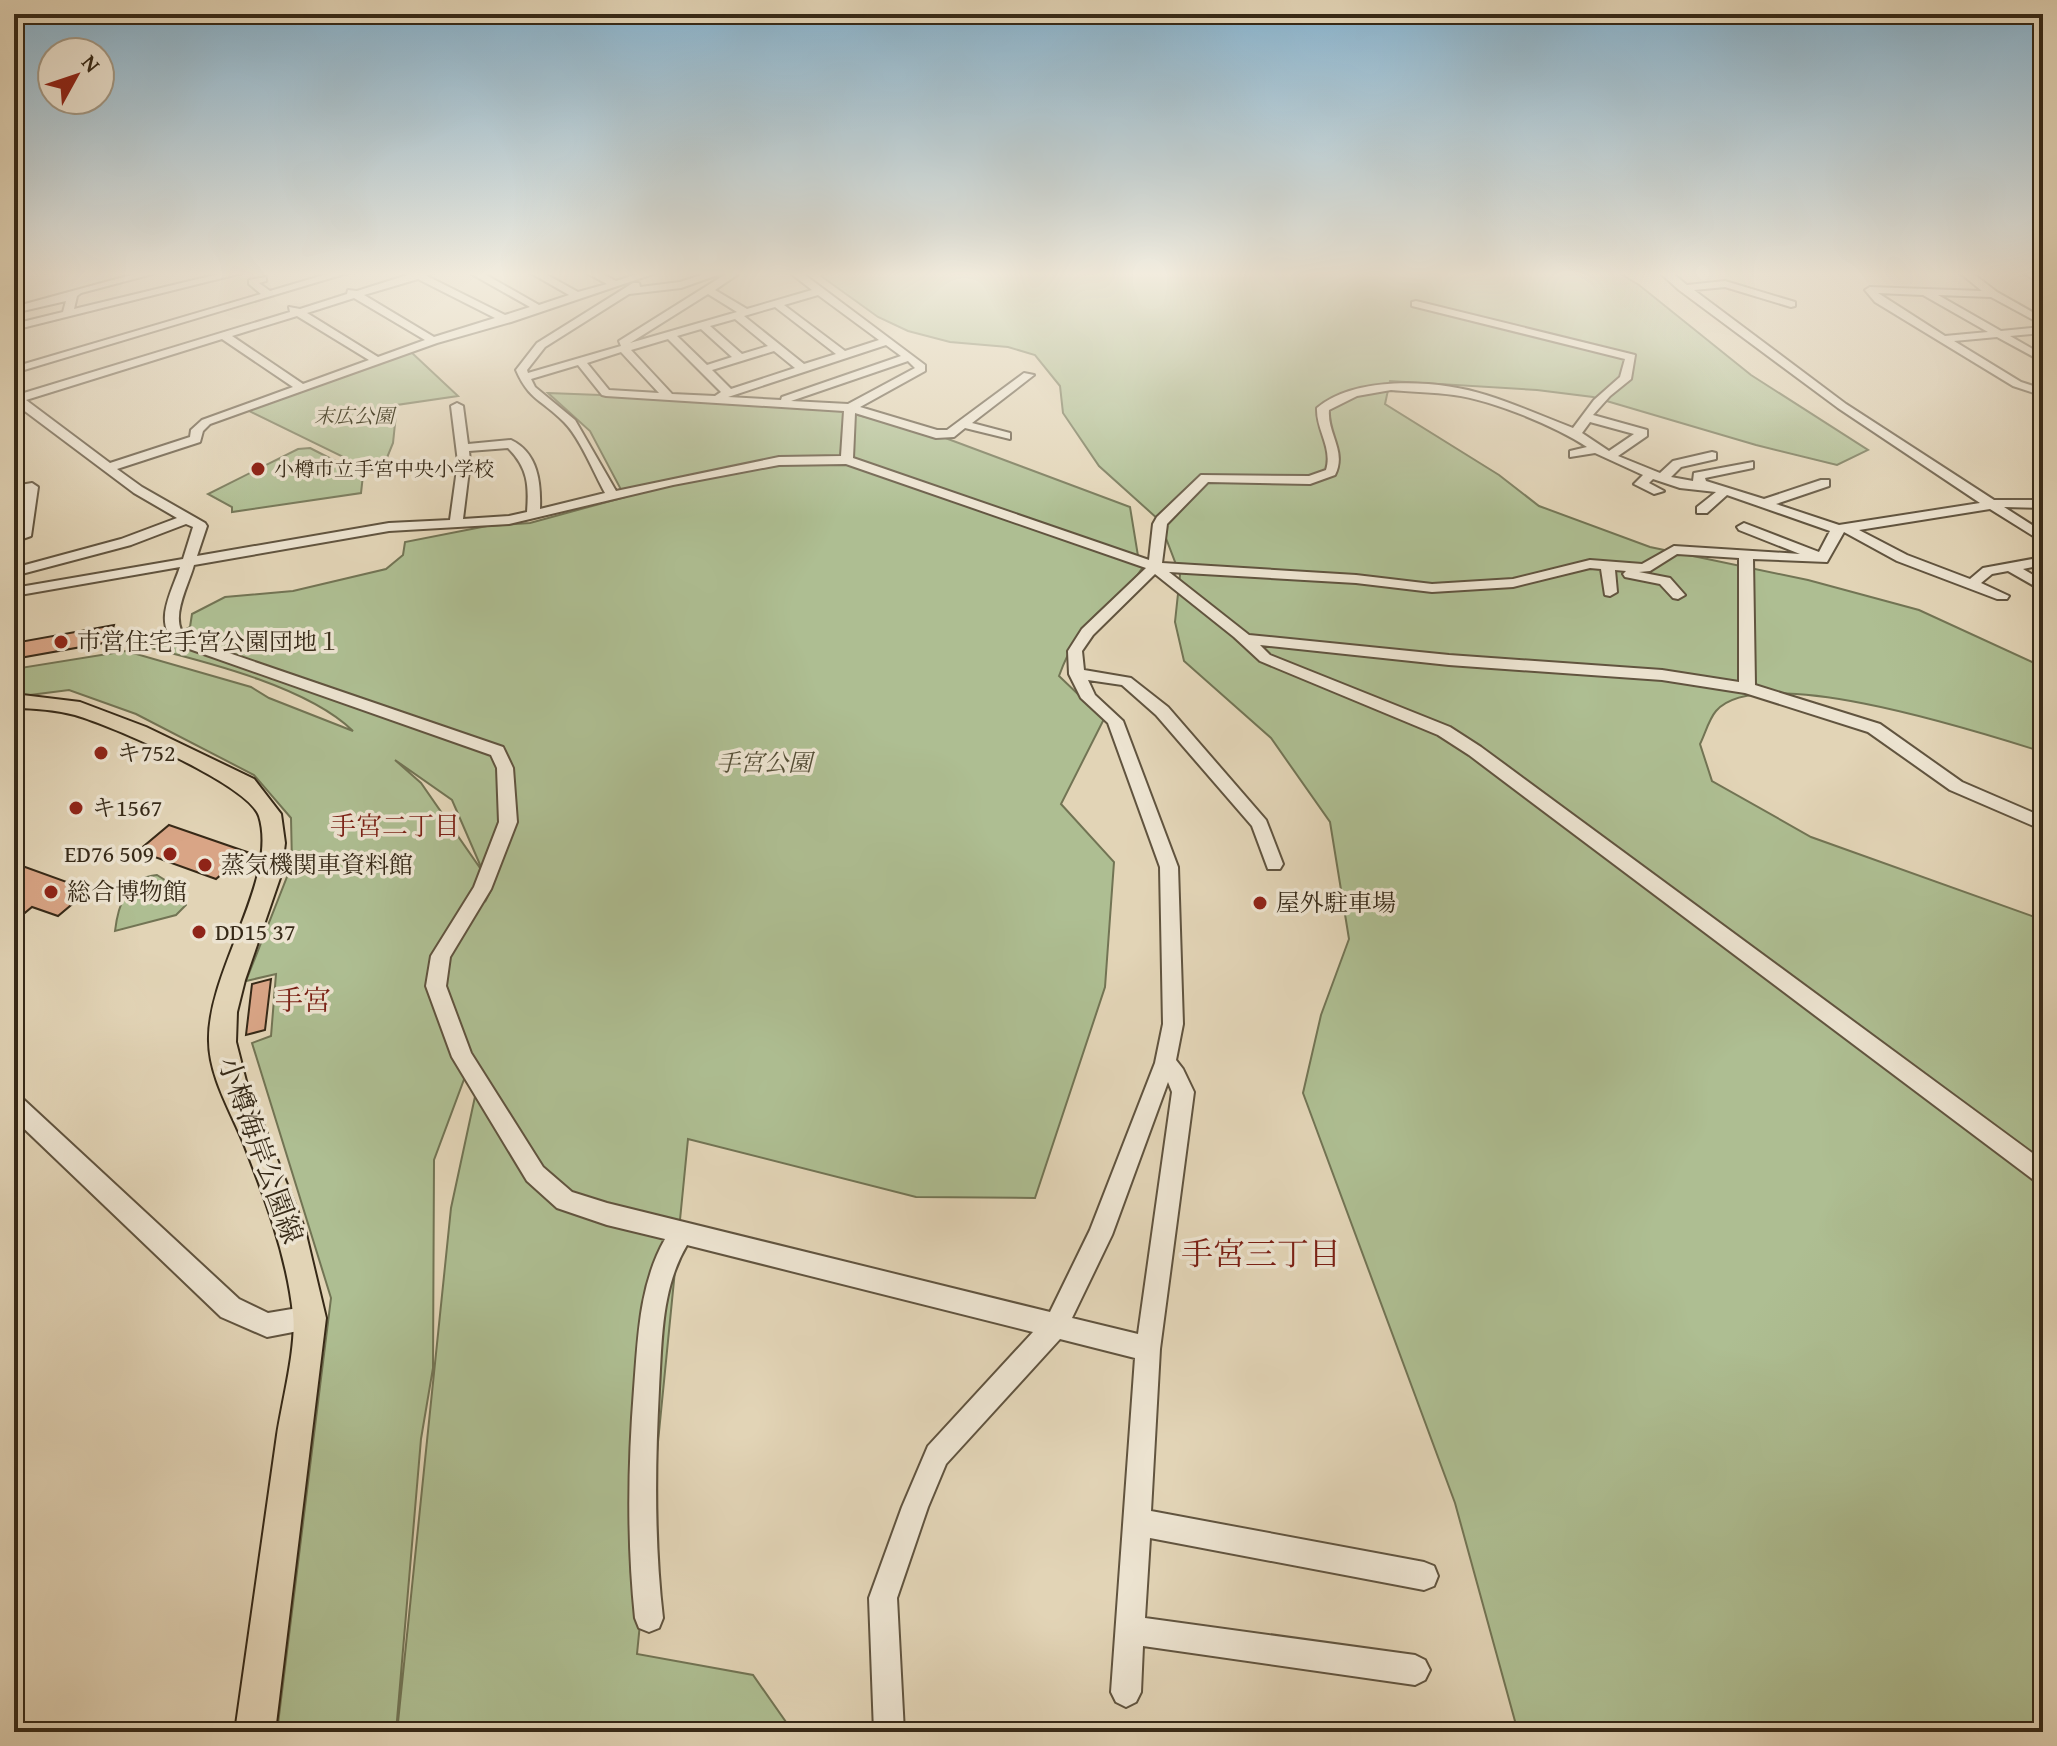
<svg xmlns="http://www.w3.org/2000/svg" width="2057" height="1746" viewBox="0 0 2057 1746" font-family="'Gentium Book Plus','Noto Serif JP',serif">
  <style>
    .green { fill: #aebe92; stroke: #727454; stroke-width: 2; fill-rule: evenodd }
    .building { fill: #d9a586; stroke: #362917; stroke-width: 2 }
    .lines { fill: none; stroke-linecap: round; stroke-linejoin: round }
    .minor-casing { stroke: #61543f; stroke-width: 4 }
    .major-casing { stroke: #362917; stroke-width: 4 }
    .minor { fill: #ece3d0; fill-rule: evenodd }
    .major { fill: #e2d4b6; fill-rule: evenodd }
    .poi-dot { fill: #8f2418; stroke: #ece3d0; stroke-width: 3 }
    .labels { text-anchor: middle; stroke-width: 7; stroke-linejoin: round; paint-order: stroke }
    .far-park-label { font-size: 20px; font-style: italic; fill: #544e36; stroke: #ece3d0 }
    .far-poi-label { font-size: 20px; fill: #362917; stroke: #ece3d0; text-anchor: start }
    .poi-label { font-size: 24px; fill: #362917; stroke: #ece3d0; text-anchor: start }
    .park-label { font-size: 24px; font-style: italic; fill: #544e36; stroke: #ece3d0 }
    .neighbourhood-label { font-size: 26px; fill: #7a1f14; stroke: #ece3d0 }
    .quarter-label { font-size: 28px; fill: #7a1f14; stroke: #ece3d0 }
    .near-street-label { font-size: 28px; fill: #362917; stroke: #ece3d0 }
    .near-neighbourhood-label { font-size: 32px; fill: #7a1f14; stroke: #ece3d0 }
  </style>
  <rect width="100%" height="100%" fill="#e2d4b6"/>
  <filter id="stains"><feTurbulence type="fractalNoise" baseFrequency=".0025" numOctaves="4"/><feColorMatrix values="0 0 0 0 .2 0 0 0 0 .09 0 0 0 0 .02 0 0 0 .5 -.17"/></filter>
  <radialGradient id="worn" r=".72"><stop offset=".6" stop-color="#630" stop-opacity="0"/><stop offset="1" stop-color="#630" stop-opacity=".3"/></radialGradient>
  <g class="green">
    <path d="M 823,272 L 1617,272 L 1639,285 L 1751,375 L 1868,450 L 1837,465 L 1756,445 L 1593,397 L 1537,390 L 1390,381 L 1385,404 L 1499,475 L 1539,506 L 1650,547 L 1808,580 L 1919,610 L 2043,667 L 2043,752 C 1985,734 1760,660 1716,711 C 1709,719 1705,734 1700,744 L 1712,781 L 1811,837 L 2043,920 L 2043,1732 L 1518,1732 L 1455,1503 L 1303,1093 L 1321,1015 L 1349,939 L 1330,822 L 1271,738 L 1184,661 L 1175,622 L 1180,575 L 1159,520 L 1099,466 L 1063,413 L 1060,386 L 1035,355 L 1008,347 L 950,342 L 908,331 L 878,317 L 821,276 Z"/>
    <polygon points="411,352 458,396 397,405 393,443 380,475 247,410"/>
    <path d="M 548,393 L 811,403 L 940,436 L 1130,507 L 1139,562 L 1143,567 C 1132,585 1119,593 1104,607 C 1083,625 1068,651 1059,676 L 1104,719 L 1061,804 L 1114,862 L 1105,987 L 1035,1198 L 916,1197 L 688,1139 L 637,1654 L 753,1675 L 793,1732 L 397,1732 L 451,1208 L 479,1078 L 472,1058 L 434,1160 L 433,1368 L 421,1439 L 396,1732 L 277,1732 L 331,1298 L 252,1043 L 271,1036 L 276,974 L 246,981 L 292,864 L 291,818 L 254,775 L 136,714 L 69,690 L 14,697 L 14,669 L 126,651 L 251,687 L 269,698 L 353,731 C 309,688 211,663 151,648 L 190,627 L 192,614 L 225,597 L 293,591 L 386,569 L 403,555 L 405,542 L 487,526 L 530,523 L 625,497 L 590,431 ZM 395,760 L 452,800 L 491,890 L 486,900 L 480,868 L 421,783 Z"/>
    <polygon points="310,448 363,475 361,493 232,512 232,507 208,494 298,449"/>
    <path d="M 157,875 L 182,891 L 186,905 L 176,915 L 115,931 C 118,906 126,878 157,875 Z"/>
  </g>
  <g class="building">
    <polygon points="114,625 109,642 14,659 14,643"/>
    <polygon points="169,825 247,852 216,879 138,851"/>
    <polygon points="14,863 89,890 58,916 32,907 14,922"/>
    <polygon points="271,979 265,1030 246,1035 252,984"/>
  </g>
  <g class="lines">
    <g class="minor-casing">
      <g id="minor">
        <polygon points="142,272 160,272 81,293 77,296 74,309 227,272 246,272 14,330 14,324 63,312 66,301 14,313 14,307"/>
        <polygon points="334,272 351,272 14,373 14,367 261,294 249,284 249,280 266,277 266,281 259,283 270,291"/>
        <path d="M 417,272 L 434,272 L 427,276 L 505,315 L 530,307 L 468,272 L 481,272 L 539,305 L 569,295 L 529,272 L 542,272 L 578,292 L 607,284 L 585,272 L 599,272 L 616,281 L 643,272 L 659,272 L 511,322 L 437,343 L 210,424 L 203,431 L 200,442 L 117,469 L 142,487 L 205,523 L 207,526 L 197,556 L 389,523 L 450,520 L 458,462 L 451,406 L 457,403 L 463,406 L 468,444 L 511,440 C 538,453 541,482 540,509 L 605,493 C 594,473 580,438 564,422 C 541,399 529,400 516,370 L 537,343 L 633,283 L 639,283 L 640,287 L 680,282 L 710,272 L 726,272 L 681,288 L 629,294 L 545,347 L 527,370 L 528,373 L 621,346 L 619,341 L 729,272 L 741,272 L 715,290 L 747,309 L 812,290 L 789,272 L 801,272 L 925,365 L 925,371 L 860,407 L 937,430 L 947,430 L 1024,373 L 1034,375 L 972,423 L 1010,433 L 1010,439 L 965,428 L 954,437 L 936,438 L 855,413 L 853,458 L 1149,560 L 1153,524 L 1157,517 L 1201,475 L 1309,476 L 1326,470 C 1333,448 1316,430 1317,408 C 1356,375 1439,380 1486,395 C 1515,404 1544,417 1573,428 L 1594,400 L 1620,377 L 1625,359 L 1412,306 L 1412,302 L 1416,301 L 1635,355 L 1631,379 L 1610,396 L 1593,415 L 1647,430 L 1647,436 L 1618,456 L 1655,471 L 1660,473 L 1673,461 L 1712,452 L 1716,453 L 1716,459 L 1681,467 L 1671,477 L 1693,481 L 1694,473 L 1753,462 L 1753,468 L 1705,478 L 1706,481 L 1764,499 L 1821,480 L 1829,480 L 1829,486 L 1776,504 L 1839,525 L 1980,503 L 1838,408 L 1679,290 L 1659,272 L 1671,272 L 1687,285 L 1725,281 L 1795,302 L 1795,306 L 1791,307 L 1725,287 L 1694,290 L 1846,404 L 1994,500 L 2043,500 L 2043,508 L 2004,507 L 2043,532 L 2043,542 L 1990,509 L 1859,530 L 1907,555 L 1970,579 L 1983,568 L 2043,557 L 2043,565 L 2023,569 L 2043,581 L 2043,591 L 2008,571 L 1992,574 L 1981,583 L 2009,596 L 2007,599 L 1997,599 L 1897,561 L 1844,532 L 1827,562 L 1753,559 L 1755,685 L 1880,724 L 1962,782 L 2043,817 L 2043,830 L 1950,790 L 1868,732 L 1745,693 L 1662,680 L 1449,665 L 1260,645 L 1270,655 L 1450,727 L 1481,747 L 2043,1161 L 2043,1184 L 2035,1181 L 1469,755 L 1438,735 L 1260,661 L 1234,637 L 1155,574 L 1093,635 L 1082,651 L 1084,670 L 1131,678 L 1168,707 L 1266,820 L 1283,864 L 1280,869 L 1268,869 L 1252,826 L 1156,715 L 1122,685 L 1088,680 L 1095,695 L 1123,721 L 1178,867 L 1183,1024 L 1176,1060 L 1183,1069 L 1194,1092 L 1160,1349 L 1151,1511 L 1424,1562 L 1434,1566 L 1438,1576 L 1434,1586 L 1424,1590 L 1150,1538 L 1145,1618 L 1415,1655 L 1425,1660 L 1430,1670 L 1425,1680 L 1415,1685 L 1143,1646 L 1141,1692 L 1136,1702 L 1126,1707 L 1116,1702 L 1111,1692 L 1135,1358 L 1060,1339 L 946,1464 L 928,1507 L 897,1598 L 904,1732 L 874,1732 L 869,1598 L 902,1507 L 928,1446 L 1033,1332 L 687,1245 C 661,1289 662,1340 659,1389 C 655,1466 654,1542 663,1618 L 659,1628 L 649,1632 L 639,1628 L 635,1618 C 627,1542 628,1466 634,1389 C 638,1338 639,1285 665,1239 L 607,1225 L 557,1208 L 527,1181 L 452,1057 L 426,986 L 431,956 L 474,887 L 499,822 L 497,768 L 491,755 L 178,645 C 152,624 171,594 180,567 L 14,596 L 14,588 L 183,559 L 193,527 L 186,524 L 131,545 L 14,576 L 14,568 L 121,539 L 177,518 L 134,493 L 14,403 L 14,396 L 290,312 L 289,307 L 300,309 L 347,294 L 348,290 L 357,291 ZM 418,279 L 495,318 L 434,337 L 364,295 ZM 708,294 L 737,312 L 630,343 ZM 818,295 L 879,340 L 845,351 L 784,305 ZM 354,298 L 425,340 L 378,357 L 307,313 ZM 775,307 L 836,354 L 804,364 L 744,316 ZM 297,316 L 369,360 L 303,384 L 232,336 ZM 735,319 L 768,346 L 742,354 L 710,326 ZM 701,329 L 732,357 L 707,365 L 677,336 ZM 222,339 L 293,387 L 202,420 L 191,430 L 190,437 L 110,463 L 26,400 ZM 668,339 L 721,392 L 715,396 L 672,394 L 631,350 ZM 886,345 L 901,356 L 782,397 L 781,400 L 728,397 ZM 774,351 L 795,368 L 731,389 L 712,370 ZM 621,352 L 659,393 L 609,390 L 587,363 ZM 908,361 L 915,368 L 848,404 L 791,401 ZM 578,365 L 602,395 L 606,396 L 844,411 L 841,456 L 779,457 L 616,491 L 575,420 L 535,387 L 531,379 ZM 1391,390 C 1412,392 1433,392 1454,395 C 1492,400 1555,426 1587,447 L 1570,451 L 1570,457 L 1595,453 L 1643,475 L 1634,484 L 1654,494 L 1664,491 L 1649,483 L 1653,479 L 1680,488 L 1716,492 L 1697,507 L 1697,513 L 1707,513 L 1727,495 L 1830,531 L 1819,552 L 1744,523 L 1737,527 L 1739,530 L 1800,554 L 1674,546 L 1642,564 L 1590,560 L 1513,579 L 1432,584 L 1356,575 L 1162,563 L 1167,524 L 1208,482 L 1310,484 L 1335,475 C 1347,451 1327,434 1329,410 L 1357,396 ZM 1590,422 L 1634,434 L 1609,451 L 1582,433 ZM 508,448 C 528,468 529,485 527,512 L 509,516 L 463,519 L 470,462 L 469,451 ZM 846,464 L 1146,568 L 1082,629 L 1068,651 L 1069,674 L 1081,698 L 1108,723 L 1160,867 L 1163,1024 L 1155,1063 L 1090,1230 L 1050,1312 L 607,1203 L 572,1192 L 543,1167 L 471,1053 L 446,986 L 450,957 L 491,889 L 517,822 L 513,768 L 503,747 L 188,639 C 167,622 188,587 194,565 L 389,531 L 509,524 L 673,485 L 779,465 ZM 1677,554 L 1739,558 L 1739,682 L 1662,670 L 1449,655 L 1249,635 L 1169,572 L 1356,583 L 1432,592 L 1513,587 L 1590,568 L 1601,569 L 1605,595 L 1610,596 L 1617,592 L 1615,570 L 1626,571 L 1623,574 L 1625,577 L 1660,584 L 1673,598 L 1678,599 L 1685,595 L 1670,578 L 1639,572 L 1650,571 ZM 1168,1082 L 1172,1092 L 1138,1334 L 1072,1318 L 1112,1235 Z"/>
        <path d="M 1959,272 L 1971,272 L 1997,292 L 2043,318 L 2043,325 L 1991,297 L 1938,295 L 2001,331 L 2043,327 L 2043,333 L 2010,336 L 2043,355 L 2043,362 L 1997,337 L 1954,341 L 2021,382 L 2043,389 L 2043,396 L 2013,386 L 1875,302 L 1865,290 L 1870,287 L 1982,291 ZM 1878,293 L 1923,295 L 1988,332 L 1945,336 Z"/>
        <polygon points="2022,272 2034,272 2043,278 2043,285"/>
        <polygon points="32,483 38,487 31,536 14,542 25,492 14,494 14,486"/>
        <polygon points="14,1096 22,1098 239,1299 268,1313 310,1306 319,1309 322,1318 319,1327 267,1337 221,1317 14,1119"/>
      </g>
    </g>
    <g class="major-casing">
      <path id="major" d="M 14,694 L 80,702 L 146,727 L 254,779 L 281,814 L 285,843 L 281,875 L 245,980 L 237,1012 L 236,1042 L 246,1081 L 305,1230 L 326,1318 L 275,1732 L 235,1732 C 249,1633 263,1534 277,1435 C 282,1402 297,1345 293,1314 C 287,1256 265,1198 244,1144 C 231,1112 209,1076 209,1041 C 207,971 279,879 259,816 C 248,784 110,725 75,715 C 55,710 34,708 14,708 Z"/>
    </g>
    <use href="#minor" class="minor"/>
    <use href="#major" class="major"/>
  </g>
  <linearGradient id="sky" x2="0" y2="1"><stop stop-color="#87b5d2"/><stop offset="0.53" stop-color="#f2ecde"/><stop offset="1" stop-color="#f2ecde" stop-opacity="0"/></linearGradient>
  <rect width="2057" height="517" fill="url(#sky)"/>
  <g class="poi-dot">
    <circle cx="258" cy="469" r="8"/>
    <circle cx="61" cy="642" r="8"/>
    <circle cx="101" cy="753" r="8"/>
    <circle cx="76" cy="808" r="8"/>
    <circle cx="170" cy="854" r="8"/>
    <circle cx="205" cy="865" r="8"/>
    <circle cx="51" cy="892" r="8"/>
    <circle cx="1260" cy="903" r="8"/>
    <circle cx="199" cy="932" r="8"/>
  </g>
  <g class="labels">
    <g class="far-park-label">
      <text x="354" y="423">末広公園</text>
    </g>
    <g class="far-poi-label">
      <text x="274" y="476">小樽市立手宮中央小学校</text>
    </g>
    <g class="poi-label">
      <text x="77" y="650">市営住宅手宮公園団地１</text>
      <text x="117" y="761">キ752</text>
      <text x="92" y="816">キ1567</text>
      <text x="154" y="862" text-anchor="end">ED76 509</text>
      <text x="221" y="873">蒸気機関車資料館</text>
      <text x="67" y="900">総合博物館</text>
      <text x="1276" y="911">屋外駐車場</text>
      <text x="215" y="940">DD15 37</text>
    </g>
    <g class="park-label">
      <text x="764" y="771">手宮公園</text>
    </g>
    <g class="neighbourhood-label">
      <text x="395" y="835">手宮二丁目</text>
    </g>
    <g class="quarter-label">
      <text x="303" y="1010">手宮</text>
    </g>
    <g class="near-street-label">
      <text transform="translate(261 1150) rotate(70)" y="10">小樽海岸公園線</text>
    </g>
    <g class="near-neighbourhood-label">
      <text x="1261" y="1265">手宮三丁目</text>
    </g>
  </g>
  <rect width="2057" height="1746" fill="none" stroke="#e2d4b6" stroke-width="48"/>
  <rect x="16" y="16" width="2025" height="1714" fill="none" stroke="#362917" stroke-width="4"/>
  <rect x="24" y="24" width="2009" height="1698" fill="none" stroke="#362917" stroke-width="2"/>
  <g transform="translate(76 76) rotate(50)"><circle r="38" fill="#ece3d0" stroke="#a39986" stroke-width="2"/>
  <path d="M0-6L14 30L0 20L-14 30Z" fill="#8f2418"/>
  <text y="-12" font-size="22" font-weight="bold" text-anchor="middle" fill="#362917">N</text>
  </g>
  <rect width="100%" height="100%" filter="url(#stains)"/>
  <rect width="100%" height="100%" fill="url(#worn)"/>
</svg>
